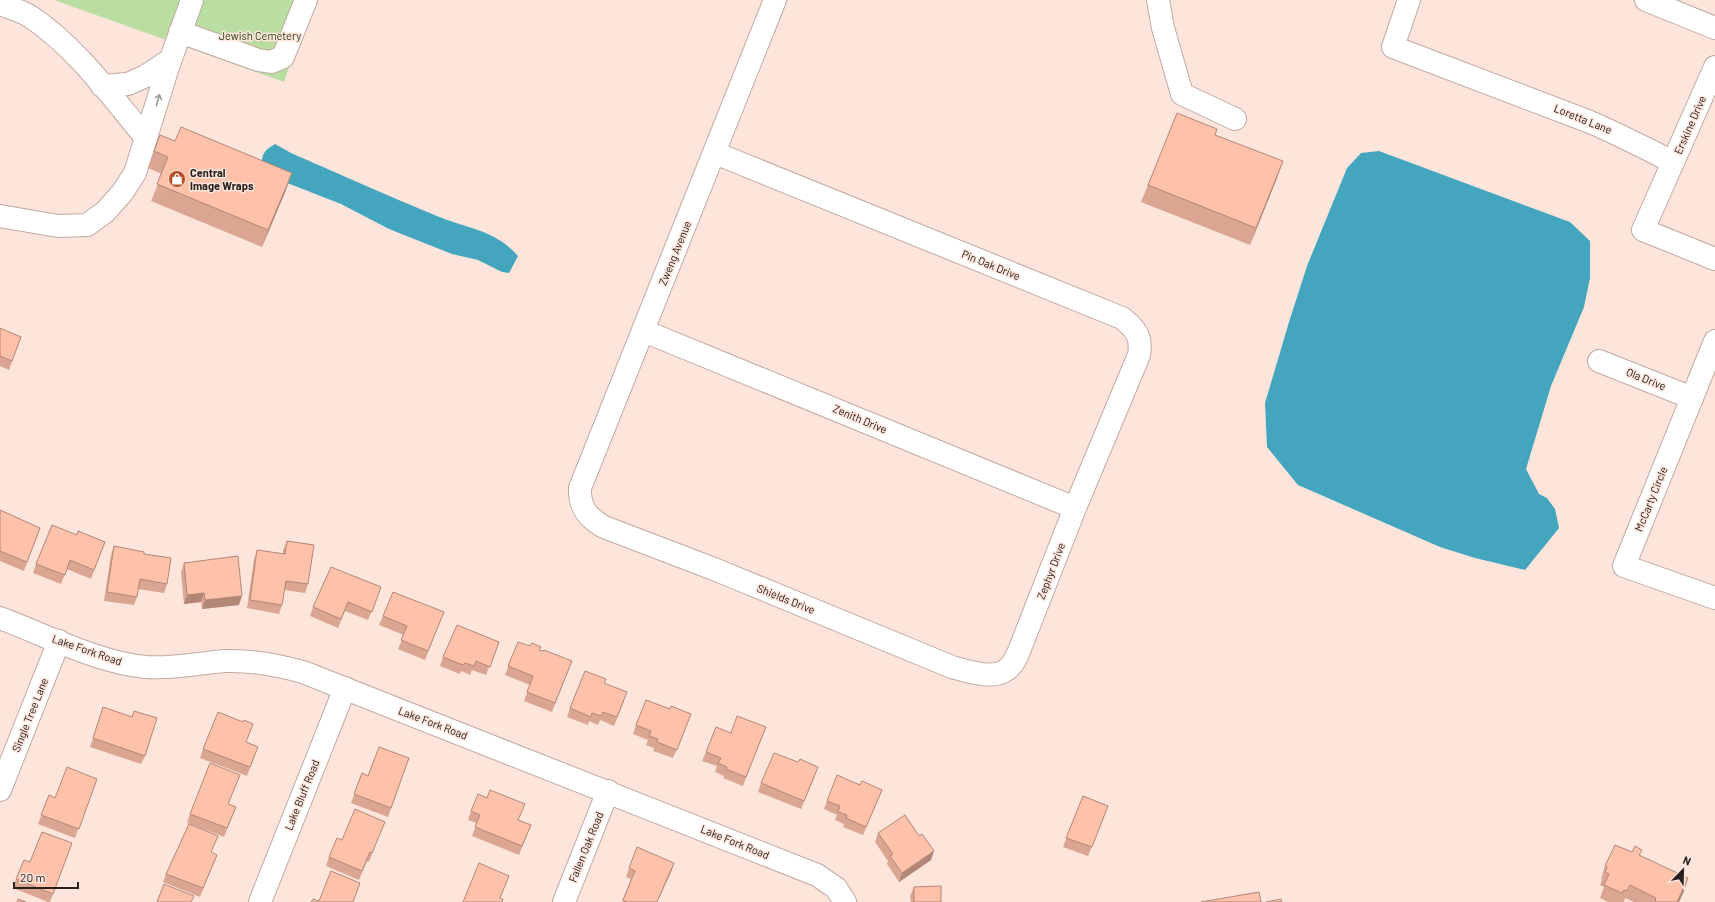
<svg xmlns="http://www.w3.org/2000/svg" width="1715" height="902" viewBox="0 0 1715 902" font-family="Barlow,sans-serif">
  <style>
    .green { fill: #badea1 }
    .water { fill: #44a6be }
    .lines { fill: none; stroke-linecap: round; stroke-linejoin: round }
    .minor-casing { stroke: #c0aaa1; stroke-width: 24 }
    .minor { stroke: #fff; stroke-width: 22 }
    .wall { fill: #daa692 }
    .shaded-wall { fill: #b28777 }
    .building { fill: #fec1aa; stroke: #b28777 }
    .oneway { stroke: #9e9b99 }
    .labels { text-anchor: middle; stroke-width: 3; stroke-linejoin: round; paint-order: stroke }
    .park-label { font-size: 11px; fill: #294114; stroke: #fde5dc }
    .street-label { font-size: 11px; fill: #28201c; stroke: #fde5dc }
    .poi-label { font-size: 11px; font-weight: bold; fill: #28201c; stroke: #fde5dc; text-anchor: start }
  </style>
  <rect width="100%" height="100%" fill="#fde5dc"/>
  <polygon class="green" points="54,0 312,0 284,82"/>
  <g class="water">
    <path d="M 275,144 L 291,153 C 340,174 388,196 437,216 C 468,229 494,229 518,256 L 509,273 L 502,272 L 478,260 L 452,254 L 389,229 L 341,204 L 277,179 L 262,170 C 261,155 263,151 275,144 Z"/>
    <polygon points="1379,151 1570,222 1590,241 1590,278 1584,307 1551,386 1526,469 1539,494 1547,498 1555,509 1559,528 1525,570 1475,558 1440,547 1298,485 1267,447 1265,403 1289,322 1307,266 1347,168 1361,153"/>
  </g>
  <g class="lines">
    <g class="minor-casing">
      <g id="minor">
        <polyline points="1158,0 1163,28 1182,94 1235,119"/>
        <path d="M 1409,0 L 1393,47 L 1590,122 C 1618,134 1645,148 1673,162"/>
        <polyline points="1646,0 1715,28"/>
        <path d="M 0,4 C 10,8 22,11 31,17 C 77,48 111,96 146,138"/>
        <polyline points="180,32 258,60 271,62 283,57 306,0"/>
        <polyline points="1715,67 1643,230 1715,259"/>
        <polyline points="102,86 128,84 146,76 170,60"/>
        <path d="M 715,153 L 1122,318 C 1136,329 1142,337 1139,355 L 1075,508 L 1021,646 C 1018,654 1014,665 1006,670 C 993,680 966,671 952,667 L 714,569 L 604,527 C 588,518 579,507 580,488 L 775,0"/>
        <polyline points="0,216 58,226 87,225 105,212 122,193 135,173 168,67 192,0"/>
        <polyline points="644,331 1075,508"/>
        <polyline points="1715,341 1624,566 1715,598"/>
        <polyline points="1599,361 1692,398"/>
        <path d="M 0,618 C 45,635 99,663 146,667 C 173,669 199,663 225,661 C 252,660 277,665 303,672 L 817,875 L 836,888 L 845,902"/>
        <polyline points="0,790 59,641"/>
        <polyline points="260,902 345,688"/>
        <polyline points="564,902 608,791"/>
      </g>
    </g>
    <use href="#minor" class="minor"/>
  </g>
  <g class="wall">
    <polygon points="1215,135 1277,178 1250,245 1141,202 1148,185"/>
    <polygon points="154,151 286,190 262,247 151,201 162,174 148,168"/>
    <polygon points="0,328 21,337 9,370 0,366"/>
    <polygon points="0,510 40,528 24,571 0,561"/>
    <polygon points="77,535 105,542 91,579 67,569 61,584 33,573 36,564"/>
    <polygon points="287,541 308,584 305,593 284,590 282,605 279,614 247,608 254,559 257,550 283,554 283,550"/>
    <polygon points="114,546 144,554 167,584 164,593 138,589 137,597 134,605 104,601 111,555"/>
    <polygon points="184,563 239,605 202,609 201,602 184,604 181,572"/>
    <polygon points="378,596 368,620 345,611 338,628 310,616 313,607"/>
    <polygon points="383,616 440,621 425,660 398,649 404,635 379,625"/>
    <polygon points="499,642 486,675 472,670 470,675 461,671 460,674 440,666 443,657"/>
    <polygon points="518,642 539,650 572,661 552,712 524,701 530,685 505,675"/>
    <polygon points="604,683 624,701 614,726 600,720 598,725 589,721 588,725 567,717 570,708"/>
    <polygon points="103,707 145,756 141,764 90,747"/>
    <polygon points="688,722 673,758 653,751 654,748 646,745 648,740 633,734 636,725"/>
    <polygon points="731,733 762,736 743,786 723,778 724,776 715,772 717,766 702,761 706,752"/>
    <polygon points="247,742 258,747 247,776 200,758 203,749"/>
    <polygon points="409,758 388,817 351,803 362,773 368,776"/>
    <polygon points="815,776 801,809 758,792 761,783"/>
    <polygon points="97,779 75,838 38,824 49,795 55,798"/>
    <polygon points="860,785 882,790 863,835 843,827 844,824 835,820 837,815 824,809 827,801"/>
    <polygon points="1083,796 1108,806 1088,856 1063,847"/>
    <polygon points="229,804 236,807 224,837 187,823 190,814"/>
    <polygon points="471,811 519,820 531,825 519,855 472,836 477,823 468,820"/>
    <polygon points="381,830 369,862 367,861 359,880 326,866 329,857 342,840"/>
    <polygon points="878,833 919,836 931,860 899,882 887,864 888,861 875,842"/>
    <polygon points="72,843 50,902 48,902 13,888 16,879 30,862"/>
    <polygon points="217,855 200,897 163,882 166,874"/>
    <polygon points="1640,856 1688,878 1684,891 1679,902 1634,902 1625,898 1624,902 1608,902 1600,898 1604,887 1600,885 1602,880 1601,879 1605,866"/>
    <polygon points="674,863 671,872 657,902 622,902 631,879 626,877 629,868"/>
    <polygon points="914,887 941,902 911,902 910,896"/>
  </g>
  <g class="shaded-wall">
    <polygon points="1283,161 1277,178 1250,245 1256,228"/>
    <polygon points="292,173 286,190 262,247 268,230"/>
    <polygon points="204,593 201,602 184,604 187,595"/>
    <polygon points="242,596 239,605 202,609 205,600"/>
    <polygon points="934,851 931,860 899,882 902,873"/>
    <polygon points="674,863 671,872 657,902"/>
    <polygon points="1688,878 1684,891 1679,902 1677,902"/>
  </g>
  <g class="building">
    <polygon points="1177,113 1217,129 1215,135 1283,161 1256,228 1148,185"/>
    <polygon points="181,127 292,173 268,230 157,184 168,157 154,151 160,135 175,141"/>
    <polygon points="0,328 21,337 12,361 0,356"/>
    <polygon points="0,510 40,528 27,562 0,551"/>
    <polygon points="52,525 77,535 78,531 105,542 94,570 70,560 65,575 36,564"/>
    <polygon points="287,541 314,545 308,584 286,581 282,605 250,600 257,550 285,554"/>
    <polygon points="114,546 144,552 144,554 171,558 167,584 140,579 137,597 107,592"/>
    <polygon points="238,556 242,596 205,600 204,593 187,595 184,563"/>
    <polygon points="331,567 381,587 372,612 348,602 341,619 313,607"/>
    <polygon points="393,592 444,612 428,651 401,640 407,626 383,616"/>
    <polygon points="457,625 499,642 490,667 476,661 474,666 465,663 463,665 443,657"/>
    <polygon points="518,642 530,646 532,643 541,647 539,650 543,651 544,650 572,661 555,703 527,692 533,676 508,666"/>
    <polygon points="585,671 606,679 604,683 627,692 617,717 603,712 601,716 592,713 591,717 570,708"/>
    <polygon points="646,700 670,709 671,706 691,714 677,750 657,742 658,739 649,736 651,731 636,725"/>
    <polygon points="103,707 132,717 134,711 157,718 145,756 93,738"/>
    <polygon points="218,712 243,722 244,720 253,724 246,742 258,747 250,767 203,749"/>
    <polygon points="737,716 766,727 746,777 726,769 727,767 718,763 721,758 706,752 716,727 731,733"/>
    <polygon points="379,747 409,758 391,808 354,794 362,773 368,776"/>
    <polygon points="774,753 798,762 800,759 818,767 804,801 761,783"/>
    <polygon points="210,763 240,775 228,804 236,807 227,828 190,814"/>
    <polygon points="67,767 97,779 79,829 41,815 49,795 55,798"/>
    <polygon points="837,775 860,785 862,781 882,790 866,827 846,818 847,815 838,812 840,806 827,801"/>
    <polygon points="490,790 525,804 518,820 531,825 522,846 475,827 480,815 471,811 478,794 487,798"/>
    <polygon points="1083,796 1108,806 1092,847 1066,838"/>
    <polygon points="355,809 385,822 372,853 370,852 362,871 329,857 337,838 342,840"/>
    <polygon points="905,815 919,836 922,834 934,851 902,873 890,856 893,854 878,833"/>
    <polygon points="189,824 218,836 211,852 217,855 203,888 166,874"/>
    <polygon points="42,832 72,843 53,894 16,879 24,860 30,862"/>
    <polygon points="1615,845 1632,852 1635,846 1642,850 1639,855 1688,878 1677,902 1656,902 1655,901 1656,898 1630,885 1627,891 1624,890 1622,893 1604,885 1609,874 1605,872 1607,867 1605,866"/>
    <polygon points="637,847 674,863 657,902 627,902 623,900 635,871 629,868"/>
    <polygon points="479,863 509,876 500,898 503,899 502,902 463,902"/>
    <polygon points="331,871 360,883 353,902 311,902 313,899 319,901"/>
    <polygon points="164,884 194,896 191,902 157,902"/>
    <polygon points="941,886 941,902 914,902 914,887"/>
    <polygon points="1259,892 1261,902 1201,902"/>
    <polygon points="18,899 26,902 17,902"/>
    <polygon points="1281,899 1282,902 1266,902"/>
  </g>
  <defs><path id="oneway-shaft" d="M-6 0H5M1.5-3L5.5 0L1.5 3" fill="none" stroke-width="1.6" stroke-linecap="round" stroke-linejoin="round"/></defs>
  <use class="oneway" href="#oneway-shaft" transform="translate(158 100) rotate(-74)"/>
  <defs>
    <g id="shop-disc" transform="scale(0.9)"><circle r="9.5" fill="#b75125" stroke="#fde5dc"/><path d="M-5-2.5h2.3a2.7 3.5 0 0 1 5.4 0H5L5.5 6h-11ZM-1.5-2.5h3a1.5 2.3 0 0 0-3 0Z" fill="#fff"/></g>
  </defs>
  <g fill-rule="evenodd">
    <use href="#shop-disc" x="177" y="179"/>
  </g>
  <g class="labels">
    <g class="park-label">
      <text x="260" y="40">Jewish Cemetery</text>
    </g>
    <g class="street-label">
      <text transform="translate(1583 119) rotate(22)" y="4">Loretta Lane</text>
      <text transform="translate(1690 125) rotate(-66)" y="4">Erskine Drive</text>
      <text transform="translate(675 253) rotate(-68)" y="4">Zweng Avenue</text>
      <text transform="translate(991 265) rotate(22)" y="4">Pin Oak Drive</text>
      <text transform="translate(1646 379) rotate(22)" y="4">Ola Drive</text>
      <text transform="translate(860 419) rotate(23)" y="4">Zenith Drive</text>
      <text transform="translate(1651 499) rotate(-68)" y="4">McCarty Circle</text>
      <text transform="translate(1051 571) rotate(-69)" y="4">Zephyr Drive</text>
      <text transform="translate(786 599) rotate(22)" y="4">Shields Drive</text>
      <text transform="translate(87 650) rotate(19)" y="4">Lake Fork Road</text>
      <text transform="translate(30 715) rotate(-68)" y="4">Single Tree Lane</text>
      <text transform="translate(433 723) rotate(21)" y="4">Lake Fork Road</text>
      <text transform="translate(302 795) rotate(-68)" y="4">Lake Bluff Road</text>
      <text transform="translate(735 842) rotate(22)" y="4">Lake Fork Road</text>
      <text transform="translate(586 847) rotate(-68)" y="4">Fallen Oak Road</text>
    </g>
    <g class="poi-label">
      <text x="190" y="177">Central<tspan x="190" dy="13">Image Wraps</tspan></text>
    </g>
  </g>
  <g transform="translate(1683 870) rotate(23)" stroke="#fde5dc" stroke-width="3" paint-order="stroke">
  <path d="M0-3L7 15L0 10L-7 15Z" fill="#28201c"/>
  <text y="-6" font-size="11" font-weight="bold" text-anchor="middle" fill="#28201c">N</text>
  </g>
  <path d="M14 882v6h64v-6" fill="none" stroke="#28201c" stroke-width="2"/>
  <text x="20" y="882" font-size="12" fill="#28201c" stroke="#fde5dc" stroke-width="3" paint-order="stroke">20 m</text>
</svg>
